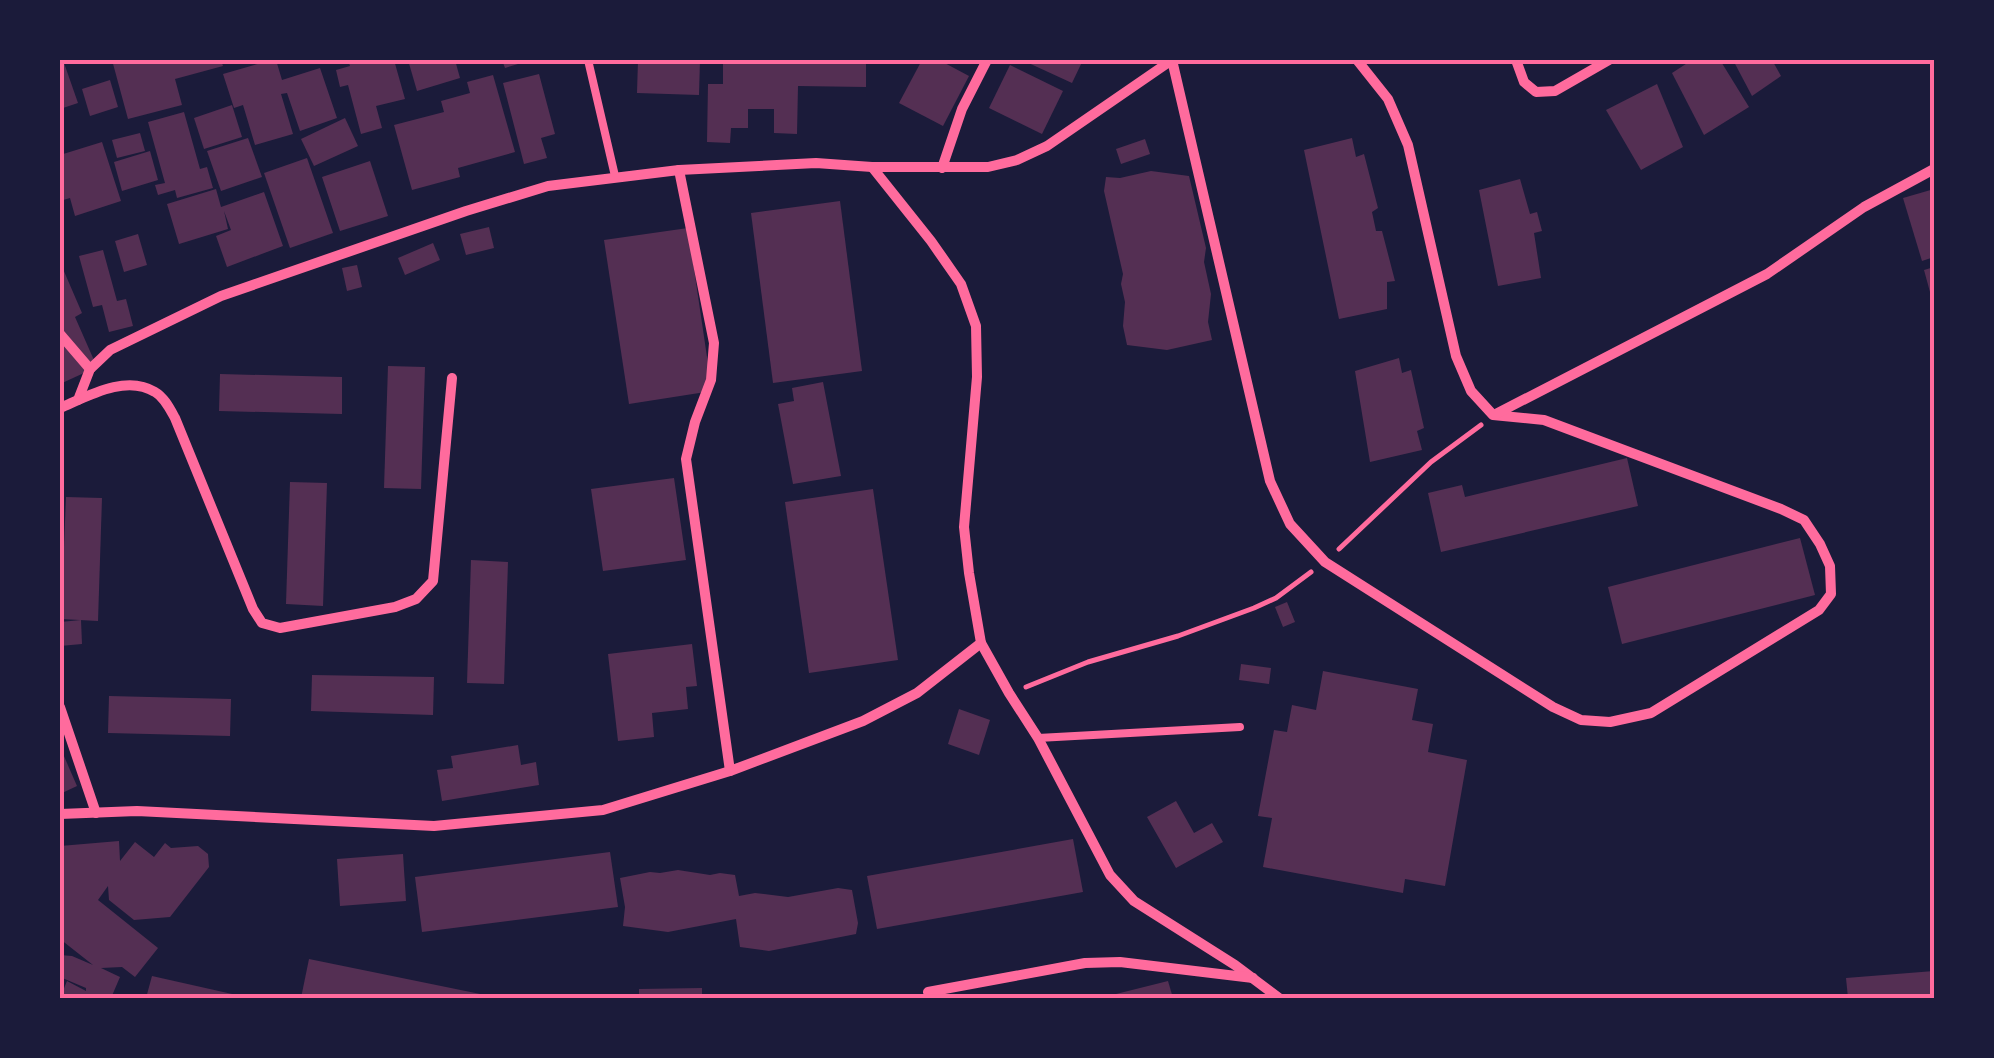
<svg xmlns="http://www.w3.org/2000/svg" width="1994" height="1058" viewBox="0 0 1994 1058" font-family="'Source Serif 4',serif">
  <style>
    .building { fill: #542f53 }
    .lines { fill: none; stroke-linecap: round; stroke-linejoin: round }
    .path { stroke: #ff6b9d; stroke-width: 5 }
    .service { stroke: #ff6b9d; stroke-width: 8 }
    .minor { stroke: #ff6b9d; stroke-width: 10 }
    .neatline { fill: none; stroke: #ff6b9d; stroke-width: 4 }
  </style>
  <rect width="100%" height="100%" fill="#1b1b3a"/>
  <g class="building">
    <polygon points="60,60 63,60 78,103 60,109"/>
    <polygon points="112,60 221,60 223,66 175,79 182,105 128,119"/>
    <polygon points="271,60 276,60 282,80 320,68 337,118 300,131 287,93 281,94 293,134 255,145 243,105 234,108 223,74"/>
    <polygon points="348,60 394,60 405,99 376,106 382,128 361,134 348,85 340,87 336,70 350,66"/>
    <polygon points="408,60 455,60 460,78 417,91"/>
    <polygon points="502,60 528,60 528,61 505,68"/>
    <polygon points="638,60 700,60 699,95 637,93"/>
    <polygon points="723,60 866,60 866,87 798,86 797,134 774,133 774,109 748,109 748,128 731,128 730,143 707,142 708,84 723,84"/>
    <polygon points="922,60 939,60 969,76 943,126 899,103"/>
    <polygon points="1022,60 1083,60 1072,83"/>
    <polygon points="1692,60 1720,60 1749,107 1704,135 1672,73"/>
    <polygon points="1733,60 1772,60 1781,76 1752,96"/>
    <polygon points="1010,65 1063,91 1042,134 989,108"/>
    <polygon points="539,74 555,134 541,138 547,158 524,164 503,83"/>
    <polygon points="493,75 515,152 458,168 460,177 412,190 394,125 444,112 441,101 470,93 467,82"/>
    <polygon points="110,80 118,107 90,116 82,89"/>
    <polygon points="1657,84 1683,147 1641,170 1606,110"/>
    <polygon points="232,105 242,137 204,149 194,118"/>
    <polygon points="184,112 200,169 207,167 213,188 177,198 175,190 158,195 155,185 165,183 148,122"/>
    <polygon points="345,118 358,146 314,166 301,139"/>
    <polygon points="140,133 145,151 117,158 112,140"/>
    <polygon points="248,138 262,177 221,191 207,151"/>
    <polygon points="1352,138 1356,157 1364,154 1378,208 1372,212 1376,231 1382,231 1395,281 1387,282 1387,309 1339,319 1304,150"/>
    <polygon points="1145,139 1150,154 1121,164 1116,149"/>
    <polygon points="102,142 121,201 75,216 70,198 60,201 60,155"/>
    <polygon points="150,151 158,180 122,191 114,162"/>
    <polygon points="307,158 333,233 290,248 264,173"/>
    <polygon points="370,161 388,216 340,231 322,177"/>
    <polygon points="1151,171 1189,176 1206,248 1204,262 1211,294 1208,322 1212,340 1167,350 1127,345 1123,326 1125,302 1121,284 1123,274 1104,191 1106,177 1120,178"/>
    <polygon points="1520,179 1530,214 1537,212 1542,231 1534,233 1541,278 1498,286 1479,190"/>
    <polygon points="216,189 221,207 264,192 283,246 227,267 216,236 231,230 224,211 228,229 179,244 167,204"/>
    <polygon points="1934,189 1934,257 1922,261 1903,198"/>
    <polygon points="840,201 862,371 773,383 751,213"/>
    <polygon points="489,227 494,248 466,255 460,234"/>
    <polygon points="688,228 712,391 629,404 604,240"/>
    <polygon points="138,234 147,265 124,272 115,241"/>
    <polygon points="433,243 440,260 405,275 398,258"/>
    <polygon points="103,250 117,301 126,299 133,326 109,332 102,305 93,307 79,256"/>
    <polygon points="60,262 82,313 75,317 97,367 60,384"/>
    <polygon points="357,265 362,287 347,291 342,268"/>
    <polygon points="1934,267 1934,303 1933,303 1924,270"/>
    <polygon points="1399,358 1402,373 1411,370 1424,428 1417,431 1422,450 1370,462 1355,371"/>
    <polygon points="388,366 425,367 421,489 384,488"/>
    <polygon points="220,374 342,377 342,414 219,411"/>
    <polygon points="823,382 841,476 793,484 778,404 794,401 792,388"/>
    <polygon points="1627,458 1638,506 1441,552 1428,493 1462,485 1465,497"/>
    <polygon points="674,478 686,560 603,571 591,489"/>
    <polygon points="290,482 327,483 323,606 286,604"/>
    <polygon points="873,489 898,660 809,673 785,502"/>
    <polygon points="66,497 102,498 98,621 61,619"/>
    <polygon points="1800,538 1815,595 1622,644 1608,587"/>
    <polygon points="471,560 508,562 504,684 467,683"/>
    <polygon points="1287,602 1295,622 1283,627 1275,607"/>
    <polygon points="81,620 82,644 60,646 60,622"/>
    <polygon points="692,644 697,686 686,687 688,709 652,713 654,737 618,741 608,654"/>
    <polygon points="1241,664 1271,668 1269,684 1239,680"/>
    <polygon points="1323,671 1418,689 1412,720 1433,724 1428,752 1467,760 1445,886 1405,879 1403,893 1263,867 1272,818 1258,816 1274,730 1287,732 1292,705 1316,710"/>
    <polygon points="312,675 434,677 433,715 311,711"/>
    <polygon points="109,696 231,699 230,736 108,733"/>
    <polygon points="959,709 990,720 979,755 948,744"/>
    <polygon points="518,745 521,765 536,762 539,785 442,801 437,770 453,768 451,756"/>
    <polygon points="60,747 77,786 60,794"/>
    <polygon points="1176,801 1194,833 1212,823 1223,842 1176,868 1147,817"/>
    <polygon points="1073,839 1083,892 877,929 867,876"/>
    <polygon points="119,841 120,861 135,842 154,857 165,843 171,848 198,846 208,854 209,867 170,917 134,920 109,900 108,886 98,900 158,948 135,977 122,967 101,968 120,977 111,998 86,998 86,995 84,998 60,998 67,981 86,991 86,988 60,977 60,955 72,956 93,965 60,939 60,846"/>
    <polygon points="610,852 618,907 422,932 415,877"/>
    <polygon points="403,854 406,901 340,906 337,859"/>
    <polygon points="678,870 710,875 720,873 735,875 739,896 755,893 788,897 838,888 852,890 858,923 856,934 769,951 740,947 736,919 668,932 623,926 625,907 620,878 650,872 660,873"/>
    <polygon points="309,959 490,996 489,998 301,998"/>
    <polygon points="1934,971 1934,998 1848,998 1846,978"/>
    <polygon points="152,976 241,996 241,998 146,998"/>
    <polygon points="1168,981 1173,998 1104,998 1104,997"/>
    <polygon points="702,988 702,998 639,998 639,989"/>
  </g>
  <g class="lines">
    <g class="path">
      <polyline points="1339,549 1431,462 1481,425"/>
      <polyline points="1026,687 1088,662 1178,636 1254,608 1276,598 1311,572"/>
    </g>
    <g class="service">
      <polyline points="588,60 615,176"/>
      <polyline points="1038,738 1240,727"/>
    </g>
    <g class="minor">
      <polyline points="1516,60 1524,82 1536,92 1555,91 1609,60"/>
      <polyline points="942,168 962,109 987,60"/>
      <polyline points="679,170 714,343 711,380 695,422 686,459 730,771"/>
      <polyline points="60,334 90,369"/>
      <polyline points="78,400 90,369 110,350 221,296 466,211 548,186 679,170 816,163 872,167 988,167 1017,160 1047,146 1172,60 1270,481 1290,524 1325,562 1553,707 1581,720 1610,722 1651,713 1819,610 1831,594 1830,566 1820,544 1804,520 1781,509 1544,420 1493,415 1471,391 1456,356 1408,145 1388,99 1357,60"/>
      <path d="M 60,408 C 88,396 126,374 155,392 C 164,397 170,409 175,418 L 253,609 L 262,623 L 280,628 L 395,607 L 416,599 L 433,581 L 452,378"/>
      <polyline points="1494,415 1767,274 1864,207 1934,169"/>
      <polyline points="981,643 1009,693 1038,738 1110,875 1134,901 1235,965 1279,998"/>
      <polyline points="60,707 96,813"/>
      <polyline points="60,814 137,811 434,826 603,810 730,771 863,721 917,693 981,643 969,573 964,527 977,377 976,326 961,284 931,241 872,167"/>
      <polyline points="928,992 1085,963 1120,962 1253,978"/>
    </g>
  </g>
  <rect width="1994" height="1058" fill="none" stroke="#1b1b3a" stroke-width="125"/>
  <rect x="62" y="62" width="1870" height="934" class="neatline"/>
</svg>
